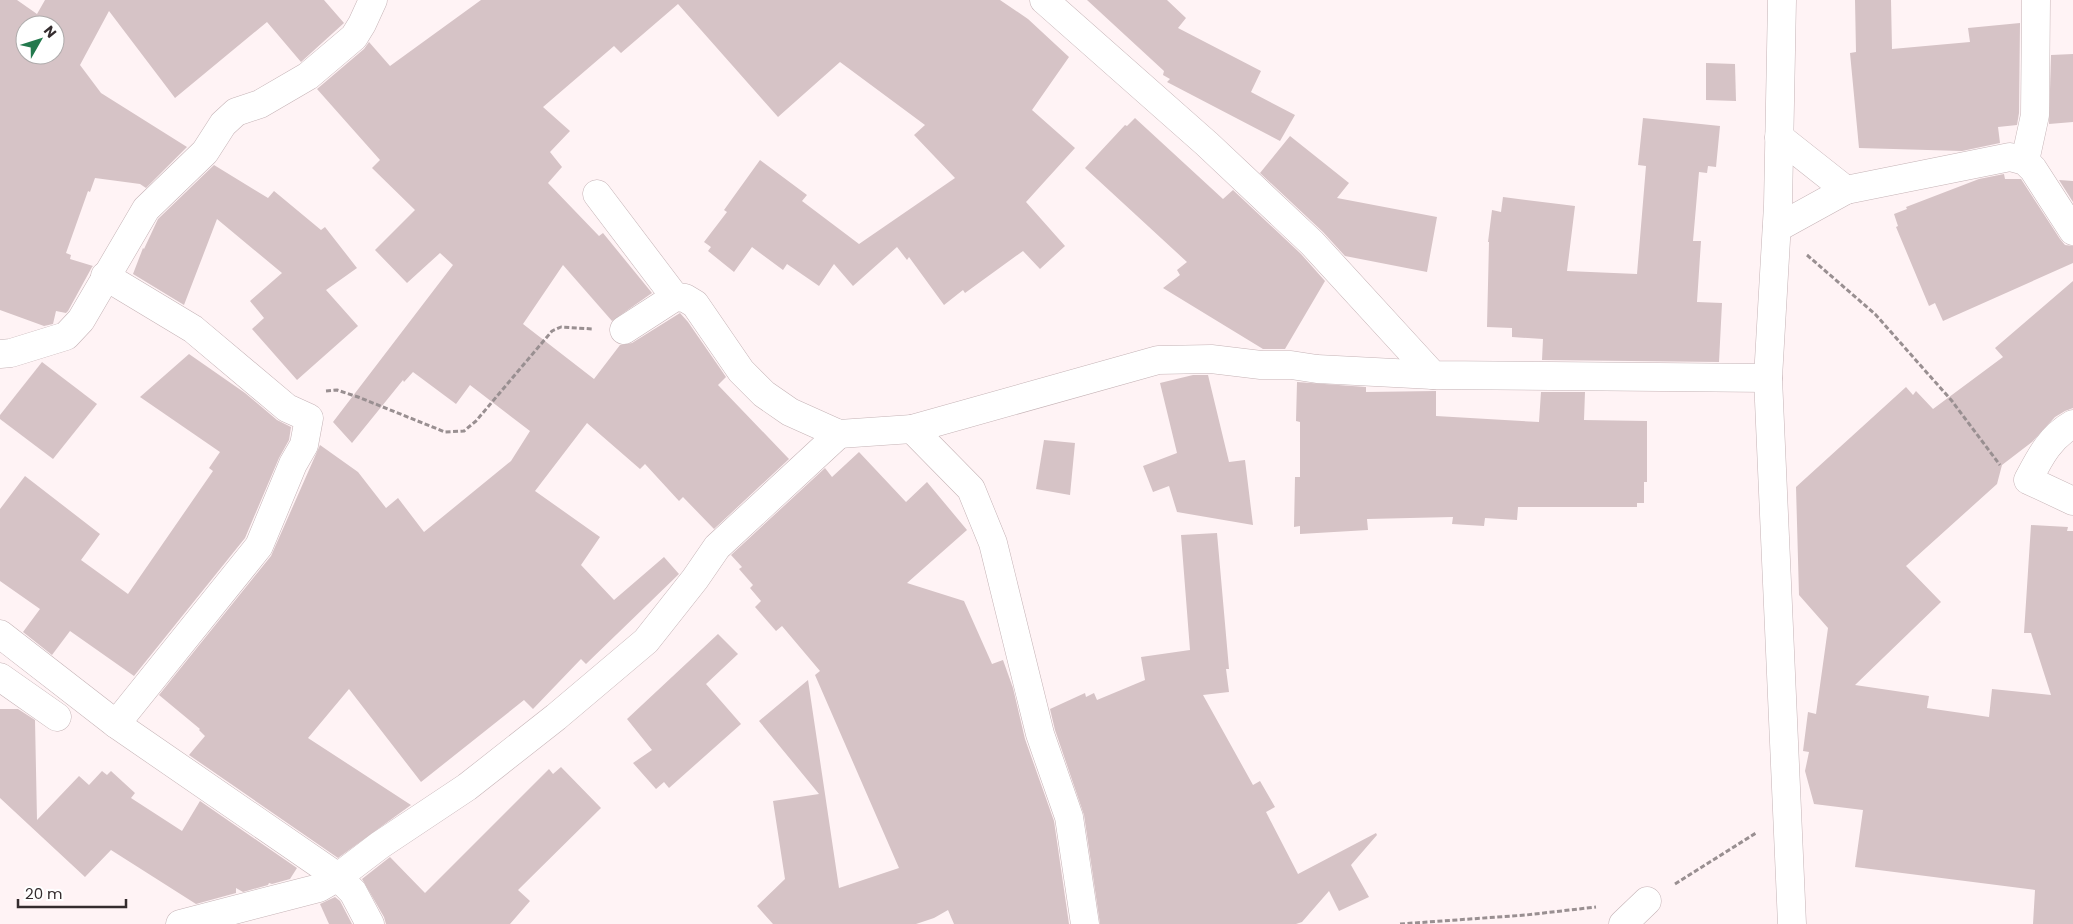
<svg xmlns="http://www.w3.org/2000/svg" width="2073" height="924" viewBox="0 0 2073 924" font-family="Poppins,sans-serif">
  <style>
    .building { fill: #d6c3c6; fill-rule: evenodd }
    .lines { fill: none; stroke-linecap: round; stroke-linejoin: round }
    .minor-casing { stroke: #c5b3b6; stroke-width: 29 }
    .path { stroke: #998f91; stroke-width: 3; stroke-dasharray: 5 2.5; stroke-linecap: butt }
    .minor { stroke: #fff; stroke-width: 28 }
  </style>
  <rect width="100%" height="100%" fill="#fff3f5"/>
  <g class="building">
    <path d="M 0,0 L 17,0 L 37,14 L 45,0 L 324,0 L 344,23 L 301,62 L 267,22 L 175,98 L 109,11 L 80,65 L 101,93 L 187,147 L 146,188 L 140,184 L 95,178 L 90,192 L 88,191 L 66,253 L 71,255 L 70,259 L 93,266 L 92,267 L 68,311 L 66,313 L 56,311 L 53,324 L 44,326 L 0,310 ZM 25,25 L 55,25 L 55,55 L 25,55 Z"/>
    <polygon points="481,0 1000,0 1028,19 1069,57 1032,110 1075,148 1026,202 1065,246 1040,269 1023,251 965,293 963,290 944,305 909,257 907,260 897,247 853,286 834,264 819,286 787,264 783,270 752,247 734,272 708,251 711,247 704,242 727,212 724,210 760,160 807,195 802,201 859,244 955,178 914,135 925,125 840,62 778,117 678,4 621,53 614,46 543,107 570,131 550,152 562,167 548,183 599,236 603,233 652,293 612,321 563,265 523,324 594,379 620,345 632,343 680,313 688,322 726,377 718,385 789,459 714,529 683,497 679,501 645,464 640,469 587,423 535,491 600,537 581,565 614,600 664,557 679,574 586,664 581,659 533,709 524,700 421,782 349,689 308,738 411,805 338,858 189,755 205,736 199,730 200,729 159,695 271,556 320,445 358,472 386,508 398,498 424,532 511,461 530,431 470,385 456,404 413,372 404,382 403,380 352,443 333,422 453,265 440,253 407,283 375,250 415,210 372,168 380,160 317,89 364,49 369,42 390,66"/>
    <polygon points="1087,0 1167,0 1186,18 1178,28 1261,71 1251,92 1295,115 1280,141 1167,82 1170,79 1163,75 1164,71"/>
    <polygon points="1855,0 1891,0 1892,49 1970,42 1968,28 2020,23 2019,113 2017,125 1998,127 2000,143 1962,151 1859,148 1850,53 1856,52"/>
    <polygon points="2073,54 2073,122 2049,124 2051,55"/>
    <polygon points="1706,63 1735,64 1736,101 1706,100"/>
    <polygon points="1135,118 1223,199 1233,190 1301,254 1325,281 1285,349 1263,349 1163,288 1180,275 1177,270 1187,262 1085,168 1125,125 1127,126"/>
    <polygon points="1643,118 1720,126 1716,167 1708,166 1707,173 1699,172 1693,241 1701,241 1697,302 1722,303 1719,362 1542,360 1543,339 1512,337 1512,328 1487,327 1489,242 1488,242 1492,210 1501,212 1503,197 1575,206 1567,271 1637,274 1646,166 1638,165"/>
    <polygon points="1290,136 1349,183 1337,198 1437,217 1427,272 1345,256 1323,232 1260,173"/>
    <polygon points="214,165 268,198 274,191 321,230 325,227 357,268 326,290 358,326 297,380 252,329 264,318 250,301 282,273 217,219 184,305 133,274 143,248 144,249 158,219"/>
    <polygon points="2004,174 2005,179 2021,179 2060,239 2065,245 2073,246 2073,263 1943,321 1935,303 1929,306 1896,227 1898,226 1894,214 1907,209 1906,207 1979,179"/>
    <polygon points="2059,180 2073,181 2073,202"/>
    <polygon points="2073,281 2073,408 2065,411 2055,417 2032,442 2002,465 1997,484 1906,566 1941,602 1855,685 1929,696 1927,708 1989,717 1992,689 2051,695 2031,633 2024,633 2031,525 2068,527 2067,531 2073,531 2073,924 2033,924 2035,890 1855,867 1863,810 1814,804 1805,771 1809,752 1803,751 1808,712 1816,714 1828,628 1799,595 1796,487 1906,387 1913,395 1916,391 1933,409 2003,357 1995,348"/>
    <polygon points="189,354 245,393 277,420 291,427 289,440 279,458 245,538 134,676 70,631 52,655 23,632 40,609 0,581 0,509 25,476 100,534 81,560 128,594 213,471 209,468 220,452 140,397"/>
    <polygon points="42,362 97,404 53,459 0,419 0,415"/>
    <polygon points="1193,375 1208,375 1229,462 1245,460 1253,525 1177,512 1169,486 1153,492 1143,466 1177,453 1160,383"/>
    <polygon points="1297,382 1366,387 1366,392 1436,391 1436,416 1539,422 1541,392 1585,392 1584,420 1647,421 1647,482 1644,482 1644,503 1637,503 1637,507 1518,507 1517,520 1485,518 1484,526 1452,524 1453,517 1367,519 1368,530 1300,534 1300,526 1294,527 1295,477 1300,477 1300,422 1296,421"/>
    <polygon points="1044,440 1075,443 1070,495 1036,489"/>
    <polygon points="859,452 906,502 927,482 967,530 907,583 964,601 992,664 1003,660 1013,688 1025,739 1054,821 1069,924 954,924 948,910 934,918 916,924 773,924 757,906 785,879 773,801 819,794 759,721 808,680 839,888 899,868 815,675 820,671 782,626 776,631 755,607 761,601 750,588 753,585 739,569 742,567 731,555 825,468 832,477"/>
    <polygon points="1217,533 1229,669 1226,669 1229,692 1203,695 1253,785 1260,781 1275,807 1266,812 1298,874 1376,833 1377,835 1351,865 1369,897 1339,911 1329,891 1302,922 1296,924 1100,924 1084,815 1055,730 1050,709 1085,693 1086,697 1094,693 1097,700 1145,680 1141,657 1190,650 1181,535"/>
    <polygon points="718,634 738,654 706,684 741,724 669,788 664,782 656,789 633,763 652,750 627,719"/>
    <polygon points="0,709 18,709 35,720 37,820 79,776 89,785 102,771 107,775 111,771 135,793 131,798 182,831 200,801 297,868 290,879 272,884 269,883 268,885 243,892 236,888 236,893 196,904 111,850 85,877 0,798"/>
    <polygon points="561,767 601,808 518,890 530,901 510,924 386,924 384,917 362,879 390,857 425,893 549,769 553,774"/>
    <polygon points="335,897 340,901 352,924 329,924 320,904"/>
  </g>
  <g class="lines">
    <g class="minor-casing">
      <g id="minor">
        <polyline points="1044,0 1207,144 1312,243 1433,375 1768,378"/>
        <polyline points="1782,0 1778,205 1768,378 1792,924"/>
        <polyline points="2025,161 2035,115 2036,0"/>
        <polyline points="1846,190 2010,157 2025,161 2033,169 2073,231"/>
        <polyline points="597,194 675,297"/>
        <polyline points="1777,228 1846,190 1779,137"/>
        <polyline points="105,276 193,329 287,408 309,418 304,445 293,464 259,546 116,724"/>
        <polyline points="624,330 675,297 685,298 695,304 741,371 764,394 790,412 839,434 912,429 971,489 993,543 1040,734 1069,817 1085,924"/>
        <polyline points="0,354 11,353 66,336 81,320 146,209 205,152 223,124 236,112 260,104 308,76 354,37 362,24 373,0"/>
        <path d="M 2073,424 C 2050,437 2040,457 2028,480 L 2073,501"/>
        <polyline points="912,429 1158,360 1211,359 1261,365 1291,365 1317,369 1433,375"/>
        <polyline points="0,634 116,724 338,877 353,892 370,924"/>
        <polyline points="0,677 57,717"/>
        <polyline points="180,924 319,888 338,877 380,845 467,787 556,717 646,641 695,579 717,547 839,434"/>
        <polyline points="1623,924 1647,901"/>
      </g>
    </g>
    <g class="path">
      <polyline points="1807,255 1875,314 1952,401 2000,465"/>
      <polyline points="326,391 337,390 358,397 445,432 464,431 476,421 552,331 561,327 593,329"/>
      <polyline points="1675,884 1756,833"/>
      <polyline points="1400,924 1526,915 1596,907"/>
    </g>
    <use href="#minor" class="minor"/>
  </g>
  <g transform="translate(40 40) rotate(51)"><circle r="24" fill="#ffffff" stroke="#aeabab"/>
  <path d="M0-4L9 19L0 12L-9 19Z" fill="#23794d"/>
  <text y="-8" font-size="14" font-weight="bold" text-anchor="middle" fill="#342c2e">N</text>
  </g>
  <path d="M18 899v8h108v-8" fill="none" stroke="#342c2e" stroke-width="2.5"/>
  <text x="25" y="899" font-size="15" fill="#342c2e" stroke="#ffffff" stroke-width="4" paint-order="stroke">20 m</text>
</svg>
